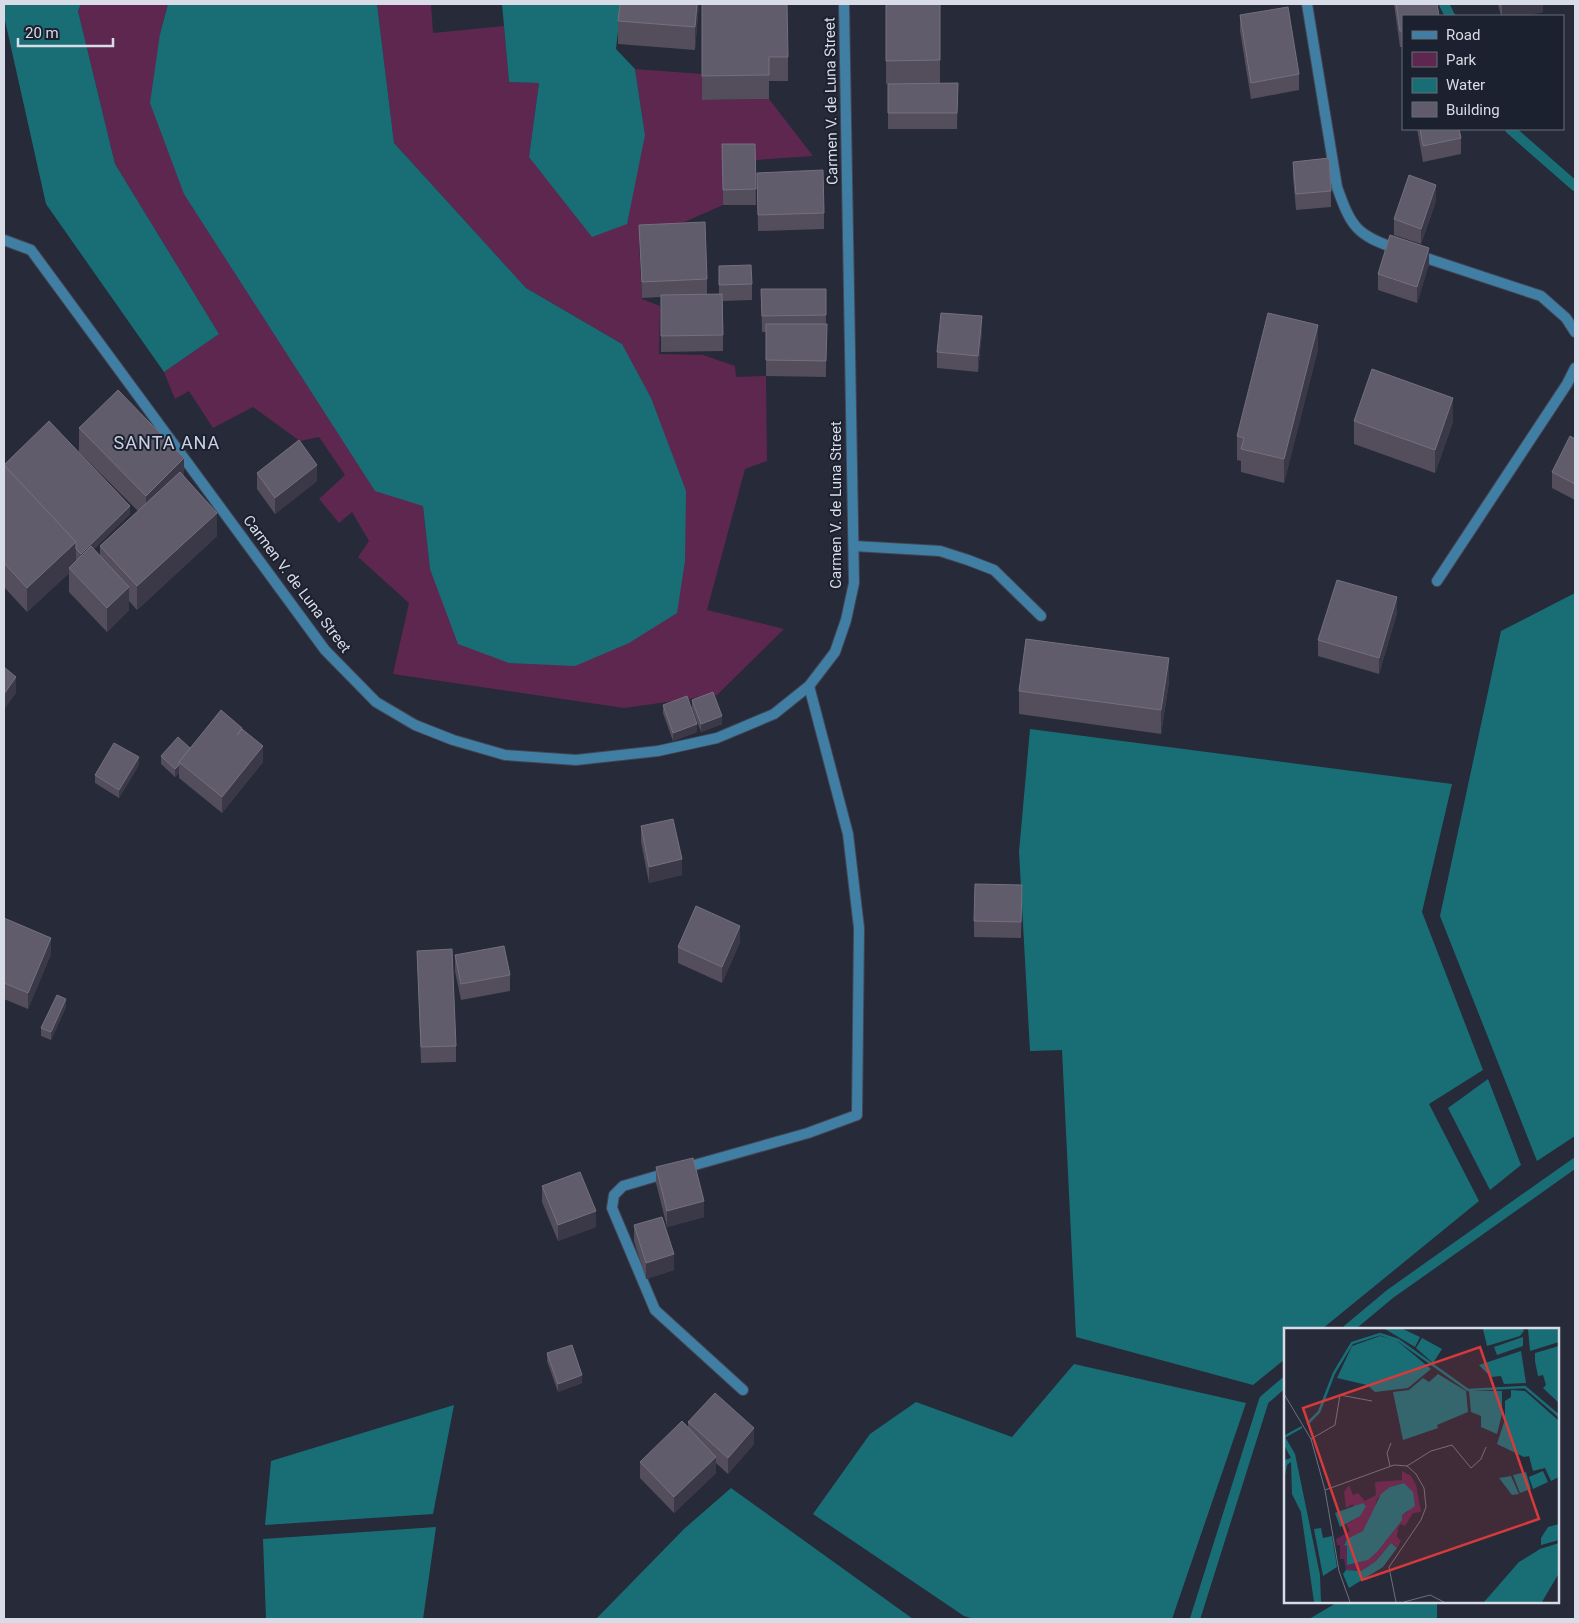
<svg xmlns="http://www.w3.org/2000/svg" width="1579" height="1623" viewBox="0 0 1579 1623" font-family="Roboto,sans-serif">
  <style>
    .green { fill: #5e2750 }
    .water { fill: #196e76 }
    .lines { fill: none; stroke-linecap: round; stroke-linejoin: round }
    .stream { stroke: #196e76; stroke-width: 10 }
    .lane-casing { stroke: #424655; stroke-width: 12 }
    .street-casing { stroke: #424655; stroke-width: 12 }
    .lane { stroke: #417ea3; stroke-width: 10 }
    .street { stroke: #417ea3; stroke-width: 10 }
    .wall { fill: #534d5c }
    .shaded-wall { fill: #3b3848 }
    .building { fill: #615c6b; stroke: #74707e }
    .labels { text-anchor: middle; stroke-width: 4; stroke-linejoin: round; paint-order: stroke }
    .street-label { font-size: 15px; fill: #d8dce6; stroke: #1c212f }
    .quarter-label { font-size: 18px; letter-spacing: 1px; fill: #cad1e4; stroke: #1c212f }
    .inset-river { fill: none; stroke: #196e76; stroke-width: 2.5 }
    .inset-road { fill: none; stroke: #6d717e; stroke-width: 1 }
    .view { fill: #d63a3b; fill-opacity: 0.15; stroke: #d63a3b; stroke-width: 2.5 }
    .inset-edge { fill: none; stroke: #d8dce6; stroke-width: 2.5 }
  </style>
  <rect width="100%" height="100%" fill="#262a39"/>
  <polygon class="green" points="81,4 168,4 160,34 423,506 430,569 622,344 526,288 394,143 377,4 431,4 433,33 504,26 509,82 539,83 529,157 645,135 635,69 702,74 702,100 769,99 813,156 755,160 722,160 723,205 639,242 642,299 660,306 659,354 703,355 735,366 736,377 766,376 767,461 745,469 707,610 784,629 717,695 624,708 393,674 409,603 358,557 369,541 352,512 339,523 319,499 345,475 319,437 300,441 253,407 213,428 189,391 175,399 164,372 219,334 115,164 78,11"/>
  <g class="water">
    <polygon points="4,4 81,4 78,11 115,164 219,334 164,372 46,204 4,16"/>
    <polygon points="168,4 377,4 394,143 526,288 622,344 651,398 686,491 685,561 677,613 629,643 575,666 509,663 458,644 430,569 423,506 375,491 184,194 150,103 160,34"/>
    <polygon points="502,4 621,4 616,49 635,69 645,135 627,224 592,237 529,157 539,83 509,82"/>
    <polygon points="1575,593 1575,1136 1537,1161 1440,916 1501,631"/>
    <polygon points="1030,729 1452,784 1422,912 1483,1070 1429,1104 1479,1201 1322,1329 1285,1329 1285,1359 1253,1385 1076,1337 1062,1050 1030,1051 1019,852"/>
    <polygon points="1488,1079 1521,1165 1490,1190 1448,1108"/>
    <polygon points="1074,1364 1246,1403 1172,1619 974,1619 964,1616 813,1514 870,1434 916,1402 1012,1437"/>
    <polygon points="454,1405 433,1514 265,1525 271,1461"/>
    <polygon points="731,1488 913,1619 596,1619 684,1529"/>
    <polygon points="436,1527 423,1619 266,1619 263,1539"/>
    <polygon points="1338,1602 1437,1602 1437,1619 1309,1619"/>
  </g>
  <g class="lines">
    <g class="stream">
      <polyline points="1444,4 1450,16"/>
      <polyline points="1510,129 1575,186"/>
      <polyline points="1348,1329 1390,1294 1575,1163"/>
      <polyline points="1195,1619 1264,1400 1285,1382"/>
    </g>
    <g class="lane-casing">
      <polyline id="lane" points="854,546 940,551 968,560 994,570 1041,616"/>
    </g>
    <g class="street-casing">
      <g id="street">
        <path d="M 1307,4 L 1337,187 C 1351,227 1357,236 1398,249"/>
        <polyline points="4,240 31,250 325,650 376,702 415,725 453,740 505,755 576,760 658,751 717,738 774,714 809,686 835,652 846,620 854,583 844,4"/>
        <polyline points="1417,255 1541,296 1566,318 1575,332"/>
        <polyline points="1437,581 1567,384 1575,368"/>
        <polyline points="684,1168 808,1133 857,1115 859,928 848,834 809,686"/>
        <polyline points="667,1173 623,1186 614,1195 612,1208 655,1310 743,1390"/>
      </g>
    </g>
    <use href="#lane" class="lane"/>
    <use href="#street" class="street"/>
  </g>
  <g class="wall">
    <polygon points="620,4 699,4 695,50 618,44 618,21"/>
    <polygon points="702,4 788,57 788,81 769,81 769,99 702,100"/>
    <polygon points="886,4 940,4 940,83 958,83 957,129 888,129 888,84 886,84"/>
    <polygon points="1394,4 1437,4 1403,16 1403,47 1400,47"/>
    <polygon points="1498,4 1543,4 1543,12 1524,16 1501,16"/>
    <polygon points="1240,15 1299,74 1299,90 1251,99 1240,31"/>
    <polygon points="1417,129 1459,129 1461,138 1461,154 1423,162"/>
    <polygon points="722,144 755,144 756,205 723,205"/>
    <polygon points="1293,162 1331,191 1331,207 1296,210 1293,177"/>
    <polygon points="757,173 824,213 824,229 758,231"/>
    <polygon points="1436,201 1421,244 1394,235 1394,219"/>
    <polygon points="639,225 707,279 707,294 719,294 719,266 752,284 752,300 723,301 723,351 661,352 661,297 642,298"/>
    <polygon points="1429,264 1417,303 1378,290 1378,274"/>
    <polygon points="761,289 826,289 826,377 766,376 766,332 762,332"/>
    <polygon points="982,332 978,372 937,368 937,352"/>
    <polygon points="1318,349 1284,483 1241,472 1241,461 1237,460 1237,436"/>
    <polygon points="1354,421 1453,422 1435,473 1354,444"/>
    <polygon points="79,428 184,476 217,536 137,610 129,601 129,610 107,632 69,592 69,573 27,612 4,587 4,465 130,514 94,549 100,556 100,546 138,511 79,452"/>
    <polygon points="1575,439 1575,500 1552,488 1552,472"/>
    <polygon points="257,473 317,481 275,514 257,489"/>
    <polygon points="1397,613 1379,674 1318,656 1318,640"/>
    <polygon points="1169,682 1161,734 1019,714 1019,691"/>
    <polygon points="692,700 722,724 701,732 692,708"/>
    <polygon points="663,705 697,732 673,741 663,713"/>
    <polygon points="242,729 263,762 222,813 179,778 179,773 175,777 161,764 161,756 190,748"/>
    <polygon points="139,765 119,798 95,783 95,775"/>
    <polygon points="641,826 682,875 649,883 641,842"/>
    <polygon points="1022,901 1021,938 974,937 974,921"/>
    <polygon points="4,918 51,954 28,1009 4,999"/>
    <polygon points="740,942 722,983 678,963 678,947"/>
    <polygon points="417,951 456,1046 456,1062 421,1063"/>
    <polygon points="455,955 510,975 510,991 461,1000 455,971"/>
    <polygon points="66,1007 51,1040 41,1036 41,1028"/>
    <polygon points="656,1167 704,1217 667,1227 656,1183"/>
    <polygon points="542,1186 596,1227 558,1241 542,1202"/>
    <polygon points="634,1225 674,1270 646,1279 634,1241"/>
    <polygon points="547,1353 582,1383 558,1392 547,1361"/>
    <polygon points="688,1422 754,1444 728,1474 716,1463 716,1473 674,1513 640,1478 640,1462 688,1428"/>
  </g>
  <g class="shaded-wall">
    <polygon points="697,4 699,4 695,50 695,27"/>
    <polygon points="1509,4 1543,4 1543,12 1524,16 1502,16 1502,5"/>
    <polygon points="1436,185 1436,201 1421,244 1421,229"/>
    <polygon points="1429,248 1429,264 1417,303 1417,287"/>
    <polygon points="982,316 982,332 978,372 978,356"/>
    <polygon points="1318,325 1318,349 1284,483 1284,459"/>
    <polygon points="1453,398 1453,422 1435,473 1435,450"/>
    <polygon points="184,458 184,482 146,519 146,496"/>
    <polygon points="317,465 317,481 275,514 275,498"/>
    <polygon points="130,506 130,514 81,562 81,554"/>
    <polygon points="217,513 217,536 137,610 137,586"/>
    <polygon points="76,542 76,566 69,568 69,573 27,612 27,588"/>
    <polygon points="129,587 129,610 107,632 107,608"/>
    <polygon points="1397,597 1397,613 1379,674 1379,658"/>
    <polygon points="1169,658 1169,682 1161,734 1161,710"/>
    <polygon points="16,677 16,693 4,710 4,694"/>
    <polygon points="722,716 722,724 701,732 701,724"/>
    <polygon points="697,724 697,732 673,741 673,733"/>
    <polygon points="263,746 263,762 222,813 222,797"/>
    <polygon points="139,757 139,765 119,798 119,790"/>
    <polygon points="179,765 179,773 175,777 175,769"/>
    <polygon points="682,859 682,875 649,883 649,867"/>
    <polygon points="740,926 740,942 722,983 722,967"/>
    <polygon points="51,938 51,954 28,1009 28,993"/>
    <polygon points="66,999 66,1007 51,1040 51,1032"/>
    <polygon points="704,1201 704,1217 667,1227 667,1211"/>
    <polygon points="596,1211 596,1227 558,1241 558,1225"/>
    <polygon points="674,1254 674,1270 646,1279 646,1263"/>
    <polygon points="582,1375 582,1383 558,1392 558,1384"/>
    <polygon points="754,1428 754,1444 728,1474 728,1458"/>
    <polygon points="716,1457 716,1473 674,1513 674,1497"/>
  </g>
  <g class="building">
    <polygon points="620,4 697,4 695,27 618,21"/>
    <polygon points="702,4 787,4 788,57 769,57 769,75 702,76"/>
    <polygon points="886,4 940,4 940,60 886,61"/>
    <polygon points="1396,4 1437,4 1439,16 1403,16 1403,31 1400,31"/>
    <polygon points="1288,7 1299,74 1251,83 1240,15"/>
    <polygon points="958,83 957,113 888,113 888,84"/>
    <polygon points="1420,129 1459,129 1461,138 1423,146"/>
    <polygon points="722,144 755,144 756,189 723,190"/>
    <polygon points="1329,158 1331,191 1296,194 1293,162"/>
    <polygon points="823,170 824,213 758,215 757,173"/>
    <polygon points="1409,175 1436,185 1421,229 1394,219"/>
    <polygon points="705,222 707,279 642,282 639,225"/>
    <polygon points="1390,235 1429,248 1417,287 1378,274"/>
    <polygon points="751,265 752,284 719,285 719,266"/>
    <polygon points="761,289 826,289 826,315 762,316"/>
    <polygon points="722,294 723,335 661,336 661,295"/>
    <polygon points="941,313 982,316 978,356 937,352"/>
    <polygon points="1268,313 1318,325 1284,459 1241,449 1244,438 1237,436"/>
    <polygon points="766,324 827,324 826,361 766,360"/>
    <polygon points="1372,369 1453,398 1435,450 1354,421"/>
    <polygon points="118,390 184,458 146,496 79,428"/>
    <polygon points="49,421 130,506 81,554 76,549 76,542 4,465"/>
    <polygon points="1570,436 1575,439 1575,484 1552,472"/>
    <polygon points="299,440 317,465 275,498 257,473"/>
    <polygon points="4,465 76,542 27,588 4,563"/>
    <polygon points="180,472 217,513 137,586 100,546"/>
    <polygon points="91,546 129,587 107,608 69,568"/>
    <polygon points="1337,580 1397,597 1379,658 1318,640"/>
    <polygon points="1026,639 1169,658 1161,710 1019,691"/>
    <polygon points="4,667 16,677 4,694"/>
    <polygon points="713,692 722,716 701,724 692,700"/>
    <polygon points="687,696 697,724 673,733 663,705"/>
    <polygon points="221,710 242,728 237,735 242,729 263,746 222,797 179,762"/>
    <polygon points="178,737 190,748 179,762 179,765 175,769 161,756"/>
    <polygon points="114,743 139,757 119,790 95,775"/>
    <polygon points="673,819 682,859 649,867 641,826"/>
    <polygon points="975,884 1022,885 1021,922 974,921"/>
    <polygon points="696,906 740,926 722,967 678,947"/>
    <polygon points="4,918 51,938 28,993 4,983"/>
    <polygon points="504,946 510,975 461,984 455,955"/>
    <polygon points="452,949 456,1046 421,1047 417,951"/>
    <polygon points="57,995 66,999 51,1032 41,1028"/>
    <polygon points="693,1158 704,1201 667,1211 656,1167"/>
    <polygon points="580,1172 596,1211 558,1225 542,1186"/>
    <polygon points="662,1217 674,1254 646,1263 634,1225"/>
    <polygon points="572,1345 582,1375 558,1384 547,1353"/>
    <polygon points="715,1393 754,1428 728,1458 688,1422"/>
    <polygon points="682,1421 716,1457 674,1497 640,1462"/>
  </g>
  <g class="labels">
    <g class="street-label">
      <text transform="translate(831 101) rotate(-91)" y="5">Carmen V. de Luna Street</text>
      <text transform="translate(836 505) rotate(-90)" y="5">Carmen V. de Luna Street</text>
      <text transform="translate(297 584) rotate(53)" y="5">Carmen V. de Luna Street</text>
    </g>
    <g class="quarter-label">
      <text x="167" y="449">SANTA ANA</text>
    </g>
  </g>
  <g transform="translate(1284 1328)">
    <rect width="275" height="275" fill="#262a39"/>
    <path d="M 118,143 L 127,148 L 132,157 L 137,184 L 129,185 L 121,198 L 117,196 L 114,200 L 113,209 L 117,213 L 113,220 L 107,215 L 92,233 L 77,243 L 62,242 L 60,231 L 56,231 L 56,217 L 53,217 L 52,211 L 66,203 L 62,196 L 68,193 L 69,176 L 62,180 L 60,164 L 65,157 L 69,167 L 74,165 L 81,173 L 92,167 L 91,154 L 118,152 ZM 120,155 L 124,184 L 118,187 L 76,233 L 63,237 L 63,218 L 60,216 L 63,211 L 79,204 L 90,184 L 93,171 L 106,159 Z" fill="#5e2750" fill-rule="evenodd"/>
    <path d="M 101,1 L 119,1 L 136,9 L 131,19 ZM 199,1 L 239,1 L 240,3 L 236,8 L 203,18 ZM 244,1 L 275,1 L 275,14 L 246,23 ZM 96,8 L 112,12 L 147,41 L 124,60 L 91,64 L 83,57 L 53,50 L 68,18 ZM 239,9 L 239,18 L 213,27 L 210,19 ZM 138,10 L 158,21 L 149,35 L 132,20 ZM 275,18 L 275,75 L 259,60 L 262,57 L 259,47 L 254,48 L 251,33 L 251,25 ZM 237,23 L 242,55 L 220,56 L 217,48 L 207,49 L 195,37 ZM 154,46 L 182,63 L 184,84 L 153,97 L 154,100 L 119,112 L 109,64 L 125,62 L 139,50 L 145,54 ZM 227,62 L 241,63 L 275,93 L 275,149 L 267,153 L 261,140 L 249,143 L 245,128 L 240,129 L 213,116 L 221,91 L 221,73 L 227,69 ZM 185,63 L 218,63 L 218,86 L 213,106 L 197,99 L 197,88 L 187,84 ZM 0,107 L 11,126 L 36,247 L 37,274 L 30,274 L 17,184 L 8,166 L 7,134 L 3,137 L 0,152 L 0,132 L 7,130 L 0,117 ZM 259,143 L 264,154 L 249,161 L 245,149 ZM 242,144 L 247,161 L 236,165 L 229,147 ZM 227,148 L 235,166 L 228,167 L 215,150 ZM 120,155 L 129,164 L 131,178 L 118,187 L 118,192 L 93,224 L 84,232 L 63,237 L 63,218 L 60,217 L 63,211 L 79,203 L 97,166 L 106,159 ZM 79,175 L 82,178 L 76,188 L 56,199 L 51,185 ZM 275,196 L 275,212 L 257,217 L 257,210 L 264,199 ZM 37,200 L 39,210 L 48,208 L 53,239 L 39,248 L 30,201 ZM 107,215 L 113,220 L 99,239 L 65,260 L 59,246 L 62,242 L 77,243 L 92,233 ZM 275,215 L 275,245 L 258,274 L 200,274 L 235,234 L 256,221 Z" fill="#196e76"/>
    <path class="inset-river" d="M 23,96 L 35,84 L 50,45 L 68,15 L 96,6 L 114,12 L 184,62 L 241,59 L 275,88M 0,109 L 18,99"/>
    <path class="inset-road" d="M 0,66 L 27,111 L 41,162 L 55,243 L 66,274M 27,111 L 51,97 L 56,67 L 88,73M 106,138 L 103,125 L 107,115M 123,138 L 147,123 L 168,117 L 187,140 L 197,131 L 202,119M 41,162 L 110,137 L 123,138 L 132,146 L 140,160 L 142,179 L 137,192 L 105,239 L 112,274M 120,274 L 146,267 L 160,274"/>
    <path class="view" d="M 196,19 L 255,191 L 78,252 L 19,80 Z"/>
    <rect width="275" height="275" class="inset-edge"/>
  </g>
  <rect width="1579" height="1623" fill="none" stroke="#d8dce6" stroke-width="10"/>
  <rect x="1402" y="15" width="162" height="115" fill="#1c212f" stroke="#676c78"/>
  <rect x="1412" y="31" width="25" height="8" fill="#417ea3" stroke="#676c78"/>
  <text x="1446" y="40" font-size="15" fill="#d8dce6">Road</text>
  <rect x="1412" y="52" width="25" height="15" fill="#5e2750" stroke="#676c78"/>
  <text x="1446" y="65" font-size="15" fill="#d8dce6">Park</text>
  <rect x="1412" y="78" width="25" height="15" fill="#196e76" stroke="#676c78"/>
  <text x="1446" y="90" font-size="15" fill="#d8dce6">Water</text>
  <rect x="1412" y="102" width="25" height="15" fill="#615c6b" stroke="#676c78"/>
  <text x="1446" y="115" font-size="15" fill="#d8dce6">Building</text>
  <path d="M18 38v8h95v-8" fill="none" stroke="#d8dce6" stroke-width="2.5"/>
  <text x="25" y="38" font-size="15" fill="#d8dce6" stroke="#1c212f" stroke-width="4" paint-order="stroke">20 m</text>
</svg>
